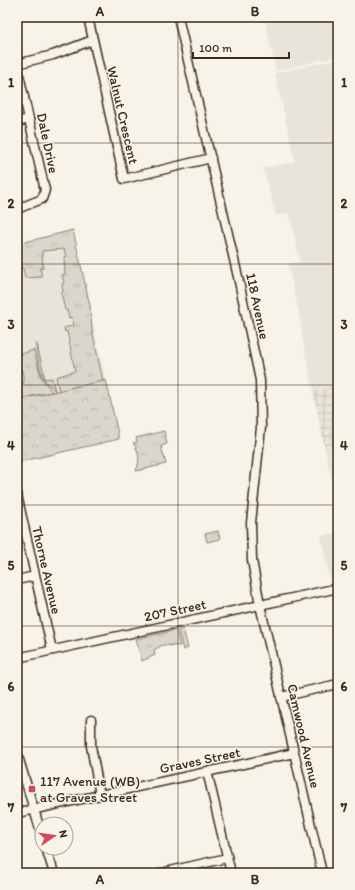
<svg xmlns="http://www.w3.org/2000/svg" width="355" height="890" viewBox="0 0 355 890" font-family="Itim,sans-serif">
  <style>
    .built { fill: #e9e4d9 }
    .industrial { fill: url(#industrial-grid) }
    .grass { fill: url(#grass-tufts); stroke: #8b8074 }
    .forest { fill: url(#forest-crowns); stroke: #8b8074 }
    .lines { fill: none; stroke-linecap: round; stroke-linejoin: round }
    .minor-casing { stroke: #3b2a1e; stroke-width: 11 }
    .minor { stroke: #f7f3e8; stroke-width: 8 }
    .grid { fill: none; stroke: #3b2a1e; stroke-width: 1; stroke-opacity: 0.55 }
    .poi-dot { fill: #d1495b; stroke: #f7f3e8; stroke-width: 1.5 }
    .labels { text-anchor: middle; stroke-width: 3; stroke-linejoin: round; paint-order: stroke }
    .street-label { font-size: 14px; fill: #3b2a1e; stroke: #f7f3e8 }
    .poi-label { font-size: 14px; fill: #3b2a1e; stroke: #f7f3e8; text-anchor: start }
    .neatline { fill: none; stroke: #3b2a1e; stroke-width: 1.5 }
    .grid-label { font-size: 13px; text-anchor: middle; font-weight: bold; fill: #3b2a1e }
  </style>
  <defs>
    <pattern id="industrial-grid" width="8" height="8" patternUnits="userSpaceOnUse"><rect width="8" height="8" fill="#e9e4d9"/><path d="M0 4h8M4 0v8" fill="none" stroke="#c9c4ba"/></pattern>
    <pattern id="grass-tufts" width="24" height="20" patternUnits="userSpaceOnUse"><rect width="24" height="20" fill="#dbd6cb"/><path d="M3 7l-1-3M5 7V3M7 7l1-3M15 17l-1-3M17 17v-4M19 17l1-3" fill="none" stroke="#bdb8ae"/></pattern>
    <pattern id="forest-crowns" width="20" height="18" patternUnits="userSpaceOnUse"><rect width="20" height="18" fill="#dbd6cb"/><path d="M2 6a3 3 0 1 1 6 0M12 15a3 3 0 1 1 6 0" fill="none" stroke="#bdb8ae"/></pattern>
  </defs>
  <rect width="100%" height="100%" fill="#f7f3e8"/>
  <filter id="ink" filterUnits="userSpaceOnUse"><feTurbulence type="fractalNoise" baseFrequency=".025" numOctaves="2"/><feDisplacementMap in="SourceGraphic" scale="8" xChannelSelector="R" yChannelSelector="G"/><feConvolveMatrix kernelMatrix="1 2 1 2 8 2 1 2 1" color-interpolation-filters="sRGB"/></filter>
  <g filter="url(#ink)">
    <g class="built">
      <polygon points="264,17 338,17 338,56 276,71"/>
      <polygon points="338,59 338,386 313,391 301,332 302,328 288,264 300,261 289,213 276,216 263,168 295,162 275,73"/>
      <polygon points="72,232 119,439 19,462 17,452 17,245"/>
      <polygon points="338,447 338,507 325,450"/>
      <polygon points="338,532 338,580 330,582 321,536"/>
    </g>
    <polygon class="industrial" points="338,386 338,447 325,450 313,391"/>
    <g class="grass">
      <polygon points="73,230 90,306 92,330 103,381 59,391 56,377 75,371 67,331 65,332 64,328 74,325 72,317 69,318 67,310 65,310 61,293 63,292 62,284 64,283 62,275 65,274 64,258 66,257 64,249 42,251 43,268 40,268 42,277 25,278 23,268 21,268 19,260 17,260 17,244"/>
      <path d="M 35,343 L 37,344 L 45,379 L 52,378 L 55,391 C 52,387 47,384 45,381 C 40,376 37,351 35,343 Z"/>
      <polygon points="19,349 21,354 34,350 41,377 52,392 17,399 18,385 24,383 22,370 17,371 17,356 20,355"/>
      <polygon points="183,629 188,648 183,650 178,630"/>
      <polygon points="176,630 180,646 162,645 154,650 155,655 142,661 136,639"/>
    </g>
    <g class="forest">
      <polygon points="106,380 119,439 19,462 17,452 17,400"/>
      <path d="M 164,431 L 167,444 L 161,446 L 166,464 L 136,471 C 140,461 140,452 133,443 L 137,442 L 136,438 Z"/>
      <polygon points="218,531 220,539 207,542 205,534"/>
    </g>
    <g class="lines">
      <g class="minor-casing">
        <g id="minor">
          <polyline points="88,17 124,179 211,158"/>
          <polyline points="178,17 238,277 260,380 261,427 251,523 252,560 260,605 322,873"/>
          <polyline points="17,64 53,55 93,40"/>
          <polyline points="17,66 45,190 42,199 17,209"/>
          <polyline points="17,122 29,119"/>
          <polyline points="17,495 52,650"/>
          <polyline points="17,580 35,576"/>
          <polyline points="17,658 338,588"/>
          <polyline points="281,697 338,684"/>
          <polyline points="91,720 91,746 100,795"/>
          <polyline points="17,753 42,836"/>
          <polyline points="207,771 231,873"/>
          <polyline points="17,813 294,753"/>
          <polyline points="46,848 54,873"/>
          <polyline points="161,873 227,858"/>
        </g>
      </g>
      <use href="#minor" class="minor"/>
    </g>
  </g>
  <path class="grid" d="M 178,17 L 178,873M 17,143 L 338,143M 17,264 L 338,264M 17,385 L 338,385M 17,505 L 338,505M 17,626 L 338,626M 17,747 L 338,747"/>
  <rect class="poi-dot" x="28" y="785" width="8" height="8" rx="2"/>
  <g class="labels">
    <g class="street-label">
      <text transform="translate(123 115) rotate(77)" y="5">Walnut Crescent</text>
      <text transform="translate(48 143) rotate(78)" y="5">Dale Drive</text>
      <text transform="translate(258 306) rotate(78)" y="5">118 Avenue</text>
      <text transform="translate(47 570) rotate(77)" y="5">Thorne Avenue</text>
      <text transform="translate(175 610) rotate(-12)" y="5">207 Street</text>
      <text transform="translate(304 736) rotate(77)" y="5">Camwood Avenue</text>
      <text transform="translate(200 760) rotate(-12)" y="5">Graves Street</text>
    </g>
    <g class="poi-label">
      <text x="40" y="786">117 Avenue (WB)<tspan x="40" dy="16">at Graves Street</tspan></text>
    </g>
  </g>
  <rect width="355" height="890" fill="none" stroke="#f7f3e8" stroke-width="44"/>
  <g transform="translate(54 836) rotate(77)"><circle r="19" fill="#f7f3e8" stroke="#aca397"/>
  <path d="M0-3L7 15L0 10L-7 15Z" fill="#d1495b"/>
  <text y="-6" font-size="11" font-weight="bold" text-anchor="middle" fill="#3b2a1e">N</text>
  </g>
  <path d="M193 52v6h96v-6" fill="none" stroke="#3b2a1e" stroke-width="2"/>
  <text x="199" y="52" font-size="12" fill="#3b2a1e" stroke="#f7f3e8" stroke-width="3" paint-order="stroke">100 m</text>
  <rect x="22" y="22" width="311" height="846" class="neatline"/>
  <g class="grid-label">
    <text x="100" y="16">A</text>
    <text x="255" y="16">B</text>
    <text x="11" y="87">1</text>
    <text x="344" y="87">1</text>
    <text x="11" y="208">2</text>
    <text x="344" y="208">2</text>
    <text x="11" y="329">3</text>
    <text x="344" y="329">3</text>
    <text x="11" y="450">4</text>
    <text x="344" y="450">4</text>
    <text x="11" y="570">5</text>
    <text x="344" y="570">5</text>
    <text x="11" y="691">6</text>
    <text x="344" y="691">6</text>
    <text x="11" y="812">7</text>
    <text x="344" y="812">7</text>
    <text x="100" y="884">A</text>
    <text x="255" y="884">B</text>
  </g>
</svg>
